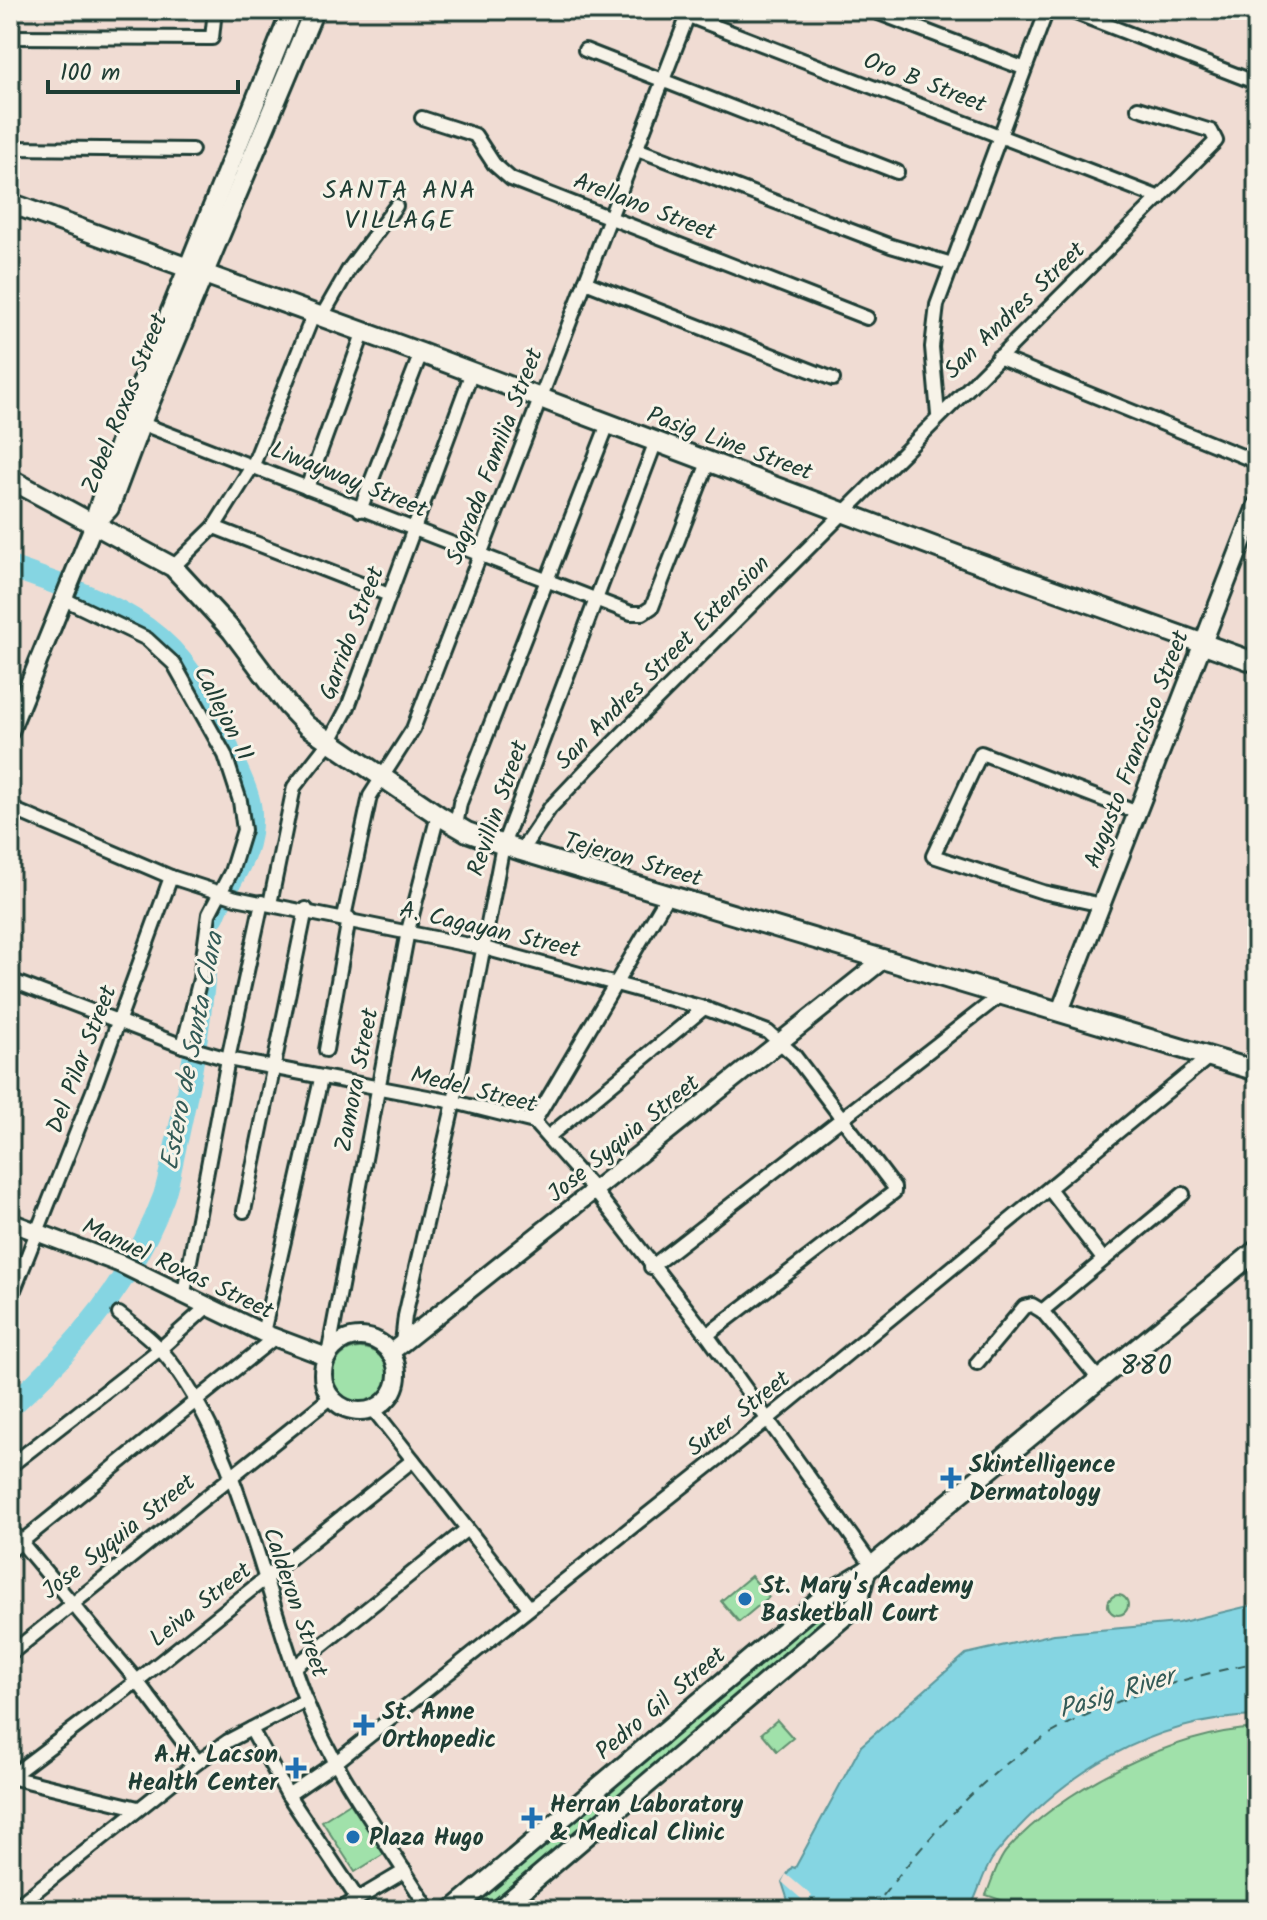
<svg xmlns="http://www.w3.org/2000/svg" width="1267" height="1920" viewBox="0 0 1267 1920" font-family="Kalam,sans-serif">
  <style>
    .green { fill: #a0e1aa; stroke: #608f6f; stroke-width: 2 }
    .water { fill: #85d5e2; stroke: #5c989c; stroke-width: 2 }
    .pier { fill: #f0dcd3 }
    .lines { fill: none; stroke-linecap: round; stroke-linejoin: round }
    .river { stroke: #85d5e2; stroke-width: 22 }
    .ferry { stroke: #335b57; stroke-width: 2; stroke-dasharray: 10 8; stroke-linecap: butt }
    .minor-casing { stroke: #1f3d34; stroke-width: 18 }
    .tertiary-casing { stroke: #1f3d34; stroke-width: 22 }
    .secondary-casing { stroke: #1f3d34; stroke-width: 24 }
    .minor { stroke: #f7f3e8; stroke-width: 12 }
    .tertiary { stroke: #f7f3e8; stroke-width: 16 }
    .secondary { stroke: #f7f3e8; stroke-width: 18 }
    .poi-dot { fill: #1f6fb2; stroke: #f7f3e8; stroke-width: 3 }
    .labels { text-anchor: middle; stroke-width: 6; stroke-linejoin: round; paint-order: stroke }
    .street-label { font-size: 24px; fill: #1f3d34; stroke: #f7f3e8 }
    .poi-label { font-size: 24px; font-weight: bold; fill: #1f3d34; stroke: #f7f3e8; text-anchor: start }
    .neighbourhood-label { font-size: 26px; letter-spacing: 2px; fill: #1f3d34; stroke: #f7f3e8 }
    .water-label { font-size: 26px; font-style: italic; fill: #335b57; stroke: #f7f3e8 }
    .quarter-label { font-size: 28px; letter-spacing: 2px; fill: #1f3d34; stroke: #f7f3e8 }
  </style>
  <rect width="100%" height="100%" fill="#f0dcd3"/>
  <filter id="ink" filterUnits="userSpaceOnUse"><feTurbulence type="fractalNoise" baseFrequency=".0125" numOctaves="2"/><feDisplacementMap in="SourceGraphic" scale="16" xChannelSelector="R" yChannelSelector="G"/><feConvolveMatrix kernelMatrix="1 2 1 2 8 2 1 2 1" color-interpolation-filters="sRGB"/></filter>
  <g filter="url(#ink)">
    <g class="green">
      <circle cx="360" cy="1376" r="28"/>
      <polygon points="751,1576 769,1597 739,1622 721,1601"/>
      <polygon points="844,1591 852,1599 490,1910 465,1910"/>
      <circle cx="1118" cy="1605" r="10"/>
      <polygon points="777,1720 793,1738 777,1751 762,1733"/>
      <path d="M 1257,1728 L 1257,1910 L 1030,1910 L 986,1895 C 992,1881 997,1861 1007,1850 C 1064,1787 1172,1733 1257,1728 Z"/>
      <polygon points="350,1803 384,1854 355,1872 322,1821"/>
    </g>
    <path class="water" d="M 1257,1604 L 1257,1716 C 1152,1719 1060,1773 995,1855 C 983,1870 979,1893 969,1910 L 791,1910 L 782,1882 L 792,1867 L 795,1868 L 861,1746 L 966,1654 L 1054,1634 L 1178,1623 Z"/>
    <polygon class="pier" points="786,1874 812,1896 806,1903 782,1882"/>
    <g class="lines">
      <g class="river">
        <path d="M 10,567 C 125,607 185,628 229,750 C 236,769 251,794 251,814 C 253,858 228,879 214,916"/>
        <path d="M 10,1407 C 73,1351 135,1277 164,1196 C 170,1177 173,1156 178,1136 C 191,1078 201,1021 206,961"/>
      </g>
      <g class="ferry">
        <polyline points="809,1900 833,1910"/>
        <polyline points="810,1902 817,1910"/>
        <path d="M 872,1910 C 913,1856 959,1800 1014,1758 C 1084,1705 1172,1681 1257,1662"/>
      </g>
      <g class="minor-casing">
        <g id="minor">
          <polyline points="673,10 1160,198"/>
          <polyline points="871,10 1023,68"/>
          <polyline points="1068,10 1257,83"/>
          <polyline points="10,37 212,38 215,10"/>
          <polyline points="585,50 897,172"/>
          <polyline points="422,118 475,135 494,164 511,179 867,318"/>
          <polyline points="10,148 192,150"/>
          <polyline points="637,149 891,246 952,264"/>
          <polyline points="585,282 833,379"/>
          <polyline points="322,316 349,269 396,206"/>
          <polyline points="998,357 1257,462"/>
          <polyline points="938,415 932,347 937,305 1047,10"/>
          <polyline points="135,421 631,613 643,613 652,607 709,460"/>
          <polyline points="307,488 364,331"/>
          <polyline points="360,510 421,353"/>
          <polyline points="214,527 389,595"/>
          <polyline points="173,567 214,527 253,465 314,313"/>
          <polyline points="62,598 147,639 174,664 225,755 240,801 244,830 231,872 209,914 200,979 183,1046"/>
          <polyline points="10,808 171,877 236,898 484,948 704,1008 768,1032 794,1055 894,1187 894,1192 707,1335"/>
          <polyline points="456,826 460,803 608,424"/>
          <polyline points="521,851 550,808 588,768 1216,141 1211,131 1138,108"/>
          <polyline points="270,904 294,787 330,741 348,707 472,372"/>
          <polyline points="1102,905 1043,892 933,856 981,753 1138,813"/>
          <polyline points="344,917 370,796 413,729 690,10"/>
          <polyline points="10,980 183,1046 228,1059 454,1102 534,1122 595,1191 707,1335 872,1565"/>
          <polyline points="326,1050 349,918"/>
          <polyline points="534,1122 669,893"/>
          <polyline points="549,1136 704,1008"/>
          <polyline points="1050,1190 1103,1259"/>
          <polyline points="244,1211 306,909"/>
          <polyline points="651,1267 1002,994"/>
          <polyline points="184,1293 228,1059 262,902"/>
          <polyline points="10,1300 93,1091 171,877"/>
          <polyline points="1042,1311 1183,1194"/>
          <path d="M 119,1314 C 133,1325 149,1336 161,1350 C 239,1440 263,1593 306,1701 C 336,1776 387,1841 429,1910"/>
          <polyline points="263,1333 321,1079"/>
          <polyline points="402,1343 405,1316 454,1102 503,845 656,441"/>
          <polyline points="328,1355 408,931 438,815"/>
          <polyline points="977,1363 1024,1307 1032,1305 1042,1311 1098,1378"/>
          <polyline points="373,1409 528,1606"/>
          <polyline points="10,1466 160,1349 208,1306"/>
          <polyline points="10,1529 137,1681 198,1762"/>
          <polyline points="10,1551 274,1338"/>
          <polyline points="10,1654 331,1397"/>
          <polyline points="296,1666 467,1529"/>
          <polyline points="251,1729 288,1795 357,1898"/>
          <polyline points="10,1777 137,1681 413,1460"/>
          <polyline points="10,1777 138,1808"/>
          <polyline points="288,1795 335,1763 769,1418 1209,1057"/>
          <polyline points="12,1910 198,1762 228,1741 306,1700"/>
          <polyline points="339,1910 405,1871"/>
        </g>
      </g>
      <g class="tertiary-casing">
        <g id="tertiary">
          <polyline points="10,731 94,524"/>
          <polyline points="1060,1011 1257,504"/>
          <polyline points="10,1222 121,1264 263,1333 327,1357"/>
          <circle cx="360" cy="1374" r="37"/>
          <polyline points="390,1353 884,959"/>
        </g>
      </g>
      <g class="secondary-casing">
        <g id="secondary">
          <polyline points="10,203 421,353 967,559 1257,663"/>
          <polyline points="10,479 173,567 232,631 288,706 307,726 438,815 467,832 521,851 1257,1071"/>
          <polyline points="94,522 128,418 292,10"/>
          <polyline points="94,524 109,508 141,423 314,10"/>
          <polyline points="453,1910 829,1593 866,1571 1257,1250"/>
          <polyline points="499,1910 849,1612 858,1601 866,1571"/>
        </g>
      </g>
      <use href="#minor" class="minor"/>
      <use href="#tertiary" class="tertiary"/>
      <use href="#secondary" class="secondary"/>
    </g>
  </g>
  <g class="poi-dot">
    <path d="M947 1466h8v8h8v8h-8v8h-8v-8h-8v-8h8z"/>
    <circle cx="745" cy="1599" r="8"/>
    <path d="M360 1713h8v8h8v8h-8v8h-8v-8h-8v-8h8z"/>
    <path d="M292 1756h8v8h8v8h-8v8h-8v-8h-8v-8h8z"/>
    <path d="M528 1806h8v8h8v8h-8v8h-8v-8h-8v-8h8z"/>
    <circle cx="353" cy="1837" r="8"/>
  </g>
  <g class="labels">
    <g class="street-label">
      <text transform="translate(925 82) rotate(21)" y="8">Oro B Street</text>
      <text transform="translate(645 206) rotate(21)" y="8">Arellano Street</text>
      <text transform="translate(1014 310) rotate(-44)" y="8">San Andres Street</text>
      <text transform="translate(124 403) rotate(-68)" y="8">Zobel Roxas Street</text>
      <text transform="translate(730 443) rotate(20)" y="8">Pasig Line Street</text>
      <text transform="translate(494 456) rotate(-69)" y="8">Sagrada Familia Street</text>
      <text transform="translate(349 479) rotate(22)" y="8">Liwayway Street</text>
      <text transform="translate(351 633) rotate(-69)" y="8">Garrido Street</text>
      <text transform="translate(662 662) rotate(-45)" y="8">San Andres Street Extension</text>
      <text transform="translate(224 713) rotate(63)" y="8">Callejon 11</text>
      <text transform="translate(1136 749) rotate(-69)" y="8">Augusto Francisco Street</text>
      <text transform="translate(497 808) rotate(-71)" y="8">Revillin Street</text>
      <text transform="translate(633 859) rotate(16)" y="8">Tejeron Street</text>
      <text transform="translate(490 929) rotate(13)" y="8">A. Cagayan Street</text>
      <text transform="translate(81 1059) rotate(-69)" y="8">Del Pilar Street</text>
      <text transform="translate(356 1080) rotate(-79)" y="8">Zamora Street</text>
      <text transform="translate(474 1089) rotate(14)" y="8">Medel Street</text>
      <text transform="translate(623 1138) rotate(-39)" y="8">Jose Syquia Street</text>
      <text transform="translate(178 1268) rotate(25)" y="8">Manuel Roxas Street</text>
      <text transform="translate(738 1413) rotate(-38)" y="8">Suter Street</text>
      <text transform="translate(118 1536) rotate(-38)" y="8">Jose Syquia Street</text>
      <text transform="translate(296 1602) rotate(71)" y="8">Calderon Street</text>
      <text transform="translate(200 1604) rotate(-38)" y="8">Leiva Street</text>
      <text transform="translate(660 1703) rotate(-40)" y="8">Pedro Gil Street</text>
    </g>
    <g class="poi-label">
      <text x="969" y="1472">Skintelligence<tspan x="969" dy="28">Dermatology</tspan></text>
      <text x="761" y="1593">St. Mary's Academy<tspan x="761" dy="28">Basketball Court</tspan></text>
      <text x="382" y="1719">St. Anne<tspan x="382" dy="28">Orthopedic</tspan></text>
      <text x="278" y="1762" text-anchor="end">A.H. Lacson<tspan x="278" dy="28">Health Center</tspan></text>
      <text x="550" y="1812">Herran Laboratory<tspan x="550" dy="28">&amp; Medical Clinic</tspan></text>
      <text x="369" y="1845">Plaza Hugo</text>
    </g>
    <g class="neighbourhood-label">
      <text x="400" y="198">SANTA ANA<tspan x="400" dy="30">VILLAGE</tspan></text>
    </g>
    <g class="water-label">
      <text transform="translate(191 1051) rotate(-79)" y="9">Estero de Santa Clara</text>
      <text transform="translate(1116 1692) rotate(-17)" y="9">Pasig River</text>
    </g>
    <g class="quarter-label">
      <text x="1147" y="1374">880</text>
    </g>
  </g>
  <rect width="1267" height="1920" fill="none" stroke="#f7f3e8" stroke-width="40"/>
  <rect x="20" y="20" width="1227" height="1880" fill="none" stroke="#1f3d34" stroke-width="3" filter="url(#ink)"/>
  <path d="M48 80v12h190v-12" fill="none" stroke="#1f3d34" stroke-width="4"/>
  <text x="60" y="80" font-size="24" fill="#1f3d34" stroke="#f7f3e8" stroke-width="6" paint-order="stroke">100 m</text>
</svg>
